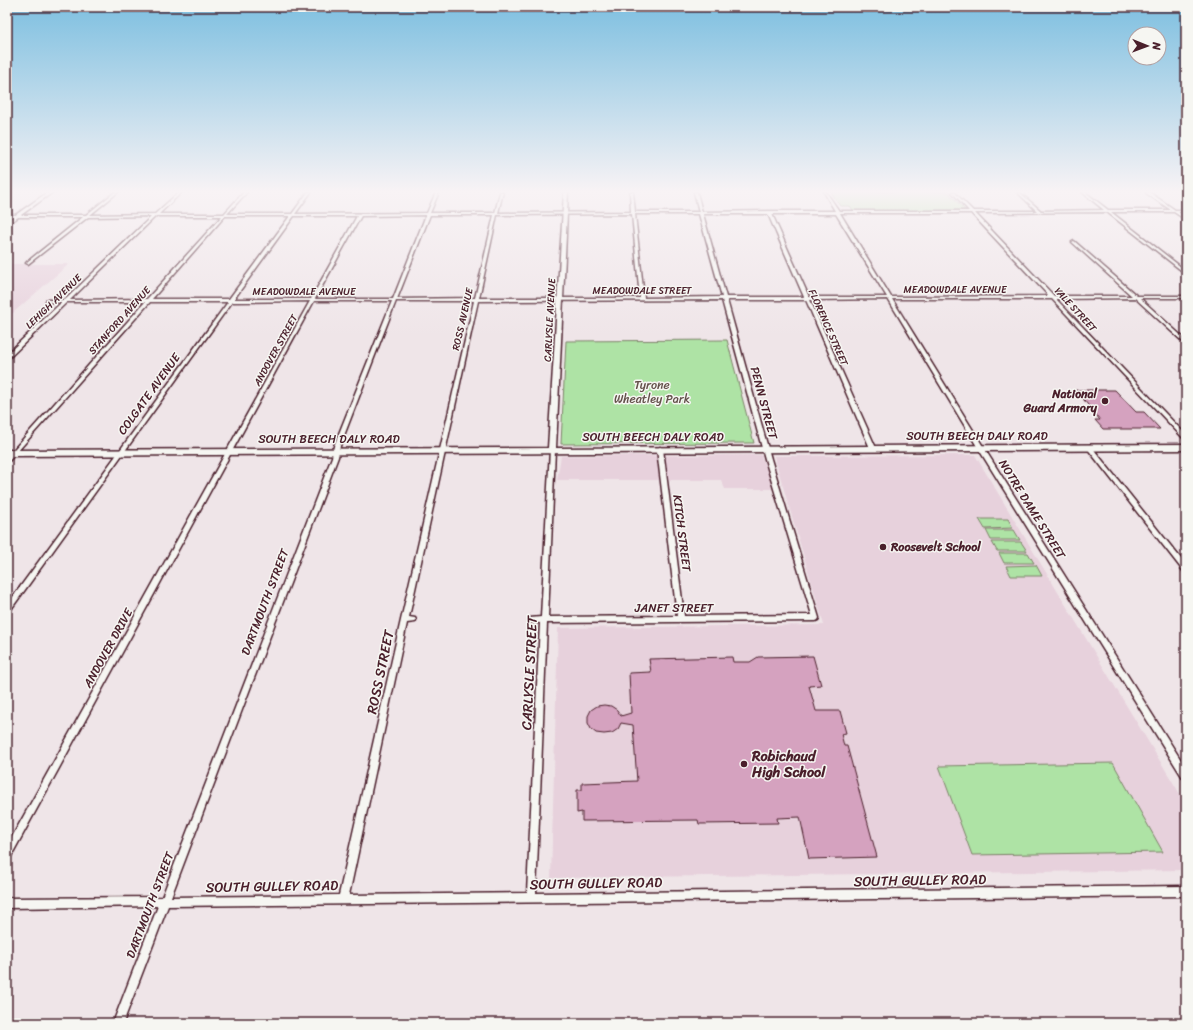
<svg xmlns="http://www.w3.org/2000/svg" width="1193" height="1030" viewBox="0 0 1193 1030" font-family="Sriracha,sans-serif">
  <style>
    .built { fill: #e7d1dc }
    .green { fill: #aee3a5; stroke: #7c8168 }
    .building { fill: #d5a2bf; stroke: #4a1f2b }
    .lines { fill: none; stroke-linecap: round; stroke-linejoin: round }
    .street-casing { stroke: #4a1f2b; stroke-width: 3 }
    .secondary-casing { stroke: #4a1f2b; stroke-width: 3 }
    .street { fill: #f6f6f2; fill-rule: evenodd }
    .secondary { fill: #f6f6f2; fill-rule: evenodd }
    .poi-dot { fill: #4a1f2b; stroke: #f6f6f2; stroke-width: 1.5 }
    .labels { text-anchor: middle; stroke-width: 3; stroke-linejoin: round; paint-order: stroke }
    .far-street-label { font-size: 10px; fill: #4a1f2b; stroke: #f6f6f2 }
    .park-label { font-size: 12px; fill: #63504a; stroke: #f6f6f2 }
    .street-label { font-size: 12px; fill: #4a1f2b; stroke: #f6f6f2 }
    .poi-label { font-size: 12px; font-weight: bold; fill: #4a1f2b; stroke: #f6f6f2; text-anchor: end }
    .near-street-label { font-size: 14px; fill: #4a1f2b; stroke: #f6f6f2 }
    .near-poi-label { font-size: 14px; font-weight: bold; fill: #4a1f2b; stroke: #f6f6f2; text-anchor: start }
  </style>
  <rect width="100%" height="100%" fill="#efe5e8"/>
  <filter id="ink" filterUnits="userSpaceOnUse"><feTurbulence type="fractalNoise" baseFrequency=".025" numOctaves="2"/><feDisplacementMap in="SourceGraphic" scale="8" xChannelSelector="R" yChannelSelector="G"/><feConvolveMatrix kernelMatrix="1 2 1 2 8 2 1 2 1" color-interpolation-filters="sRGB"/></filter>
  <g filter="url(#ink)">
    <g class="built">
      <polygon points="7,264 69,264 7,318"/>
      <polygon points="761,455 774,489 725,489 721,480 557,480 561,456"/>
      <polygon points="975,455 1186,804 1186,870 551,878 558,628 824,625 774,456"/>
    </g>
    <g class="green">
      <polygon points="831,192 948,192 965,210 854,211 850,206 840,206"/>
      <polygon points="727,340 754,443 561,444 566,341"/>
      <polygon points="1008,519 1013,528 985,529 979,519"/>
      <polygon points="986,530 1014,530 1020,540 991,540"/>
      <polygon points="992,542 1021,542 1027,551 997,551"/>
      <polygon points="999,553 1028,553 1034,563 1004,563"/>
      <polygon points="1036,565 1042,576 1011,576 1006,566"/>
      <polygon points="1113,763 1163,852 972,855 939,766"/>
    </g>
    <g class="building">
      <polygon points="1076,390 1115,390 1136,412 1144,412 1160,429 1103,429 1095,420 1100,420"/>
      <polygon points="813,656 821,685 809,686 816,711 840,711 846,733 841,734 844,746 847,746 877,857 809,859 800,817 777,818 778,823 699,824 698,820 582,821 582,812 577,813 577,790 582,790 582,783 637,781 633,725 621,723 618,729 612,733 604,734 596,733 591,729 588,723 588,716 591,710 597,706 604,705 611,706 617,710 621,716 631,713 629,673 651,672 649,659 732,657 733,662 750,662 758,657"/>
    </g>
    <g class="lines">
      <g class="street-casing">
        <g id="street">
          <path d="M 115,192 L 118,192 L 90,215 L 155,214 L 179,192 L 182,192 L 159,214 L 224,214 L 244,192 L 247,192 L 227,214 L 292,214 L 308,192 L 311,192 L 295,214 L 427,213 L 436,192 L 439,192 L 430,213 L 495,213 L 500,192 L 503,192 L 498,213 L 631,212 L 630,192 L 633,192 L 635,212 L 699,212 L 694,192 L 697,192 L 702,212 L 769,211 L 835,211 L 824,192 L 826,192 L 839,211 L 969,211 L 952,192 L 954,192 L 973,211 L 1037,211 L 1017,192 L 1019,192 L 1041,211 L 1104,210 L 1082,192 L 1085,192 L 1108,210 L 1171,210 L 1146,193 L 1146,192 L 1149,192 L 1175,210 L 1186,210 L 1186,212 L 1178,212 L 1186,217 L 1186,220 L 1174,212 L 1111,212 L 1186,271 L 1186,274 L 1107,212 L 975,213 L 1054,296 L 1132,296 L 1073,243 L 1072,242 L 1074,241 L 1137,296 L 1186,296 L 1186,298 L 1140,298 L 1186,340 L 1186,343 L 1184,343 L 1135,298 L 1056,299 L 1186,435 L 1186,440 L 1184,439 L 1052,299 L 892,299 L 984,448 L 1186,768 L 1186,779 L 1183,778 L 978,448 L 888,299 L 810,300 L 876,448 L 873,450 L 870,448 L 806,300 L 727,300 L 771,459 L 819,618 L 818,620 L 816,621 L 547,623 L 536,893 L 1186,886 L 1186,896 L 168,906 L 123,1023 L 113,1023 L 158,906 L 7,908 L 7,898 L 162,897 L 332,457 L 334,446 L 392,301 L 314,301 L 10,858 L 7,859 L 7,846 L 310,301 L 232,302 L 9,612 L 7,613 L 7,605 L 228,302 L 150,302 L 9,461 L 7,462 L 7,457 L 145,302 L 67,302 L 9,358 L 7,358 L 7,354 L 62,302 L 48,302 L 46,301 L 47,300 L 65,300 L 152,216 L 88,217 L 28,264 L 26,263 L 27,262 L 83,217 L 7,217 L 7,215 L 86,215 ZM 840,213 L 971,213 L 1049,296 L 891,297 ZM 632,214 L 640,298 L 479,298 L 497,215 ZM 635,214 L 699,214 L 722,297 L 644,298 ZM 703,214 L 768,214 L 804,297 L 726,297 ZM 772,214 L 836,214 L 887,297 L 809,297 ZM 426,215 L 393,299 L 315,299 L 361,216 ZM 430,215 L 494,215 L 475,298 L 397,299 ZM 156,216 L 222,216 L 147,299 L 70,300 ZM 225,216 L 290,216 L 229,299 L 152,299 ZM 294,216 L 357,216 L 311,299 L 234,299 ZM 722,300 L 765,459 L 812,615 L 684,616 L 663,449 L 660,447 L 657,449 L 677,616 L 548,617 L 555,450 L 552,448 L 550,449 L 541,617 L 530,618 L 529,620 L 530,622 L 540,623 L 527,893 L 349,895 L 407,623 L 415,622 L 416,620 L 415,618 L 409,617 L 478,301 ZM 396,301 L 474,301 L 401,620 L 339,895 L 171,897 L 338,457 L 340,446 Z"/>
          <polygon points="1089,445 1091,446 1186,565 1186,572 1184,572 1087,448 1086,447"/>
        </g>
      </g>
      <g class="secondary-casing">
        <g id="secondary">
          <polygon points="48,192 53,192 7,225 7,221"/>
          <polygon points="564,192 568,192 556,448 1186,444 1186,450 7,456 7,450 548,448"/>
        </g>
      </g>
      <use href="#street" class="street"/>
      <use href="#secondary" class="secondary"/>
    </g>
  </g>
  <linearGradient id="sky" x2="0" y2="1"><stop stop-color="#7dbfe0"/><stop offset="0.57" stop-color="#f8f3f5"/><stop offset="1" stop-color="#f8f3f5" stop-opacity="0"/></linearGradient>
  <rect width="1193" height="336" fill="url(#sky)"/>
  <g class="poi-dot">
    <circle cx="1105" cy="401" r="4"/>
    <circle cx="883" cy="547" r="4"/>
    <circle cx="744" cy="764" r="4"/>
  </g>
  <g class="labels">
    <g class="far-street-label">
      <text x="955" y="293">MEADOWDALE AVENUE</text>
      <text x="642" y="294">MEADOWDALE STREET</text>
      <text x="304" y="295">MEADOWDALE AVENUE</text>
      <text transform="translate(53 301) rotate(-44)" y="4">LEHIGH AVENUE</text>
      <text transform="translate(1076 309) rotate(47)" y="4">YALE STREET</text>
      <text transform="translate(462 319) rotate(-77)" y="4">ROSS AVENUE</text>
      <text transform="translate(119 320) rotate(-48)" y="4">STANFORD AVENUE</text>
      <text transform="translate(549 320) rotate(-87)" y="4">CARLYSLE AVENUE</text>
      <text transform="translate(829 327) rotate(66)" y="4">FLORENCE STREET</text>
      <text transform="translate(275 350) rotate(-61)" y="4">ANDOVER STREET</text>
    </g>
    <g class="park-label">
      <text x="652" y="389">Tyrone<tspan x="652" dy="14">Wheatley Park</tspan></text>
    </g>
    <g class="street-label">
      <text transform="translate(149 394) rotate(-54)" y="4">COLGATE AVENUE</text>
      <text transform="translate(764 403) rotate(75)" y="4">PENN STREET</text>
      <text x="977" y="440">SOUTH BEECH DALY ROAD</text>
      <text x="653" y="441">SOUTH BEECH DALY ROAD</text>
      <text x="329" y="443">SOUTH BEECH DALY ROAD</text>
      <text transform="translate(1032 509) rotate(58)" y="4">NOTRE DAME STREET</text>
      <text transform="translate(682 533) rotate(83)" y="4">KITCH STREET</text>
      <text transform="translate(265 602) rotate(-69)" y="4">DARTMOUTH STREET</text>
      <text x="674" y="612">JANET STREET</text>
      <text transform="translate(108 648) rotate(-61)" y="4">ANDOVER DRIVE</text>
      <text transform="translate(150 905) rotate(-69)" y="4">DARTMOUTH STREET</text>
    </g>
    <g class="poi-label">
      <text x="1097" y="398">National<tspan x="1097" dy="14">Guard Armory</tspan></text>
      <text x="891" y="551" text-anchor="start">Roosevelt School</text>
    </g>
    <g class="near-street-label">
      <text transform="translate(380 672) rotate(-78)" y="5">ROSS STREET</text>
      <text transform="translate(529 673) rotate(-87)" y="5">CARLYSLE STREET</text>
      <text transform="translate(920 880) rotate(-1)" y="5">SOUTH GULLEY ROAD</text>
      <text transform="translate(596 883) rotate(-1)" y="5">SOUTH GULLEY ROAD</text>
      <text transform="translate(272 886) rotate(-1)" y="5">SOUTH GULLEY ROAD</text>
    </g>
    <g class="near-poi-label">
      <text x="752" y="761">Robichaud<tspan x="752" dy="16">High School</tspan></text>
    </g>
  </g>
  <rect width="1193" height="1030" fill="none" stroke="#f6f6f2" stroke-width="24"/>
  <rect x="12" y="12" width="1169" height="1006" fill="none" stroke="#4a1f2b" stroke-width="1.5" filter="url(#ink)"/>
  <g transform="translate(1147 46) rotate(91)"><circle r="19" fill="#f6f6f2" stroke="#b1a0a2"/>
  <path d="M0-3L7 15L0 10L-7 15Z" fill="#4a1f2b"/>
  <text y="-6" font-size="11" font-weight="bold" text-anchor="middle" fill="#4a1f2b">N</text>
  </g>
</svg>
